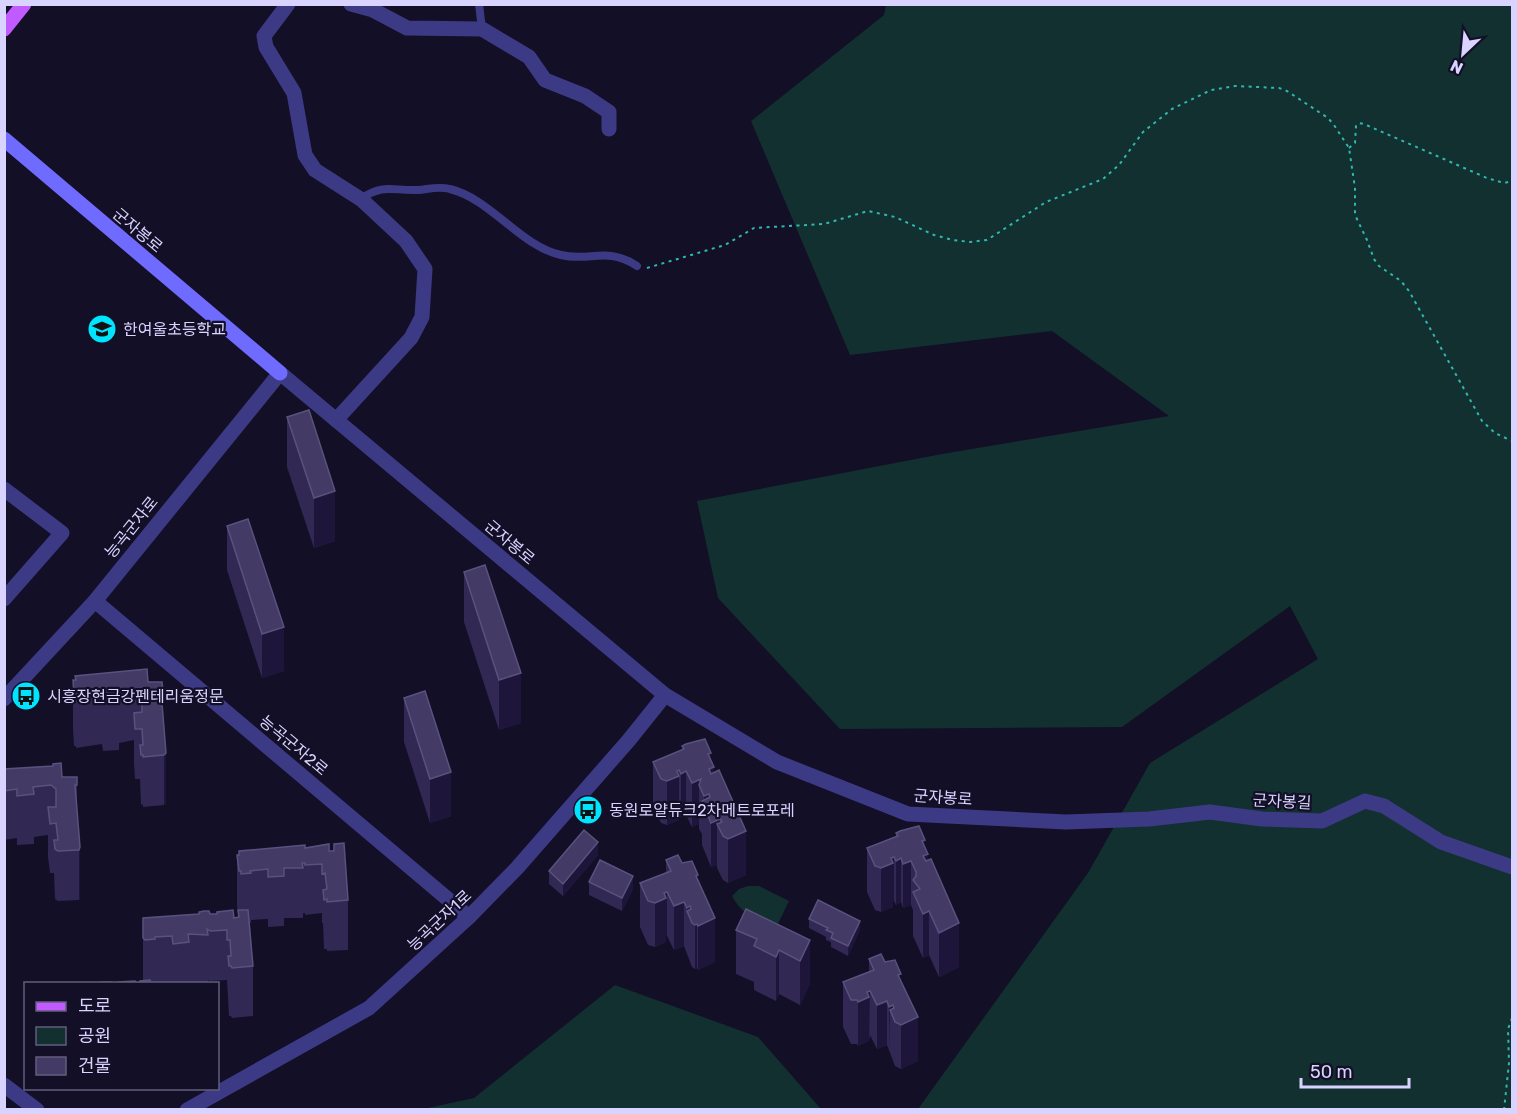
<svg xmlns="http://www.w3.org/2000/svg" width="1517" height="1114" viewBox="0 0 1517 1114" font-family="Rubik,'Noto Sans KR',sans-serif">
  <style>
    .green { fill: #12302f }
    .lines { fill: none; stroke-linecap: round; stroke-linejoin: round }
    .path { stroke: #2fb8b0; stroke-width: 2; stroke-dasharray: 3 4.5; stroke-linecap: butt }
    .service { stroke: #3d3a85; stroke-width: 8 }
    .minor { stroke: #3d3a85; stroke-width: 15 }
    .secondary { stroke: #6f6bff; stroke-width: 15 }
    .primary { stroke: #c25bff; stroke-width: 15 }
    .wall { fill: #312854 }
    .shaded-wall { fill: #1d163a }
    .building { fill: #433a66; stroke: #5a527e; stroke-width: 1.5 }
    .labels { text-anchor: middle; stroke-width: 4.5; stroke-linejoin: round; paint-order: stroke }
    .street-label { font-size: 16px; fill: #d9d4ff; stroke: #130f26 }
    .poi-label { font-size: 16px; fill: #d9d4ff; stroke: #130f26; text-anchor: start }
  </style>
  <rect width="100%" height="100%" fill="#130f26"/>
  <g class="green">
    <polygon points="886,5 1512,5 1512,1109 918,1109 1088,873 1150,763 1318,659 1290,606 1122,727 840,729 718,598 697,501 942,454 1169,416 1052,331 850,355 751,121 884,15"/>
    <path d="M 748,886 L 759,886 L 789,901 L 776,928 C 757,920 742,915 732,896 L 739,889 Z"/>
    <polygon points="615,985 758,1037 821,1109 423,1109 474,1098"/>
  </g>
  <g class="lines">
    <g class="path">
      <polyline points="1349,148 1355,143 1356,126 1359,123 1364,124 1487,178 1504,183 1512,181"/>
      <polyline points="647,268 725,245 754,228 824,224 868,211 895,217 934,235 953,240 970,242 987,240 1046,202 1103,179 1119,165 1143,132 1172,109 1211,90 1235,86 1279,88 1287,91 1328,118 1334,125 1349,148 1355,188 1355,215 1367,240 1374,259 1379,266 1401,281 1409,291 1482,421 1495,433 1512,441"/>
      <polyline points="1504,1110 1509,1063 1508,1029 1512,1018"/>
    </g>
    <g class="service">
      <polyline points="479,4 482,29"/>
      <path d="M 360,199 C 385,183 391,191 418,190 C 429,189 439,186 450,189 C 491,199 520,246 561,255 C 590,262 607,246 637,266"/>
    </g>
    <g class="minor">
      <polyline points="288,4 264,36 266,47 294,93 305,155 315,170 362,200 406,241 425,269 422,317 411,338 336,420"/>
      <polyline points="351,4 373,10 407,28 482,29 529,57 545,80 585,96 609,112 609,129"/>
      <polyline points="4,489 62,533 4,599"/>
      <polyline points="95,601 469,917"/>
      <polyline points="4,699 95,601 280,373 665,695 777,762 908,814 1066,822 1149,819 1210,812 1262,819 1322,821 1365,801 1384,806 1441,842 1512,867"/>
      <polyline points="4,1085 37,1110"/>
      <polyline points="187,1110 369,1008 469,917 517,868 629,740 665,695"/>
    </g>
    <polyline class="secondary" points="4,139 280,373"/>
    <polyline class="primary" points="4,29 24,4"/>
  </g>
  <g class="wall">
    <polygon points="287,417 335,541 314,548 287,467"/>
    <polygon points="227,526 284,671 262,678 227,570"/>
    <polygon points="464,572 521,723 499,730 464,622"/>
    <polygon points="73,680 148,682 163,691 163,720 166,753 166,803 164,805 143,807 143,804 141,805 140,779 135,779 134,763 134,740 119,743 119,750 103,751 102,744 76,748 76,746 74,746 73,730"/>
    <polygon points="404,698 451,816 430,823 404,742"/>
    <polygon points="682,746 711,761 714,773 746,875 728,883 723,880 717,868 717,865 711,867 702,845 702,834 699,829 699,824 692,827 686,815 681,818 679,814 679,820 667,825 661,823 653,806 653,762 682,750"/>
    <polygon points="4,769 62,777 77,785 77,815 80,847 80,897 79,900 58,901 55,899 54,873 50,873 48,857 48,835 34,837 34,844 17,845 17,838 4,840"/>
    <polygon points="896,833 925,847 959,967 939,977 929,955 923,958 913,936 913,910 911,905 903,908 901,902 896,905 894,901 893,901 893,907 881,912 875,910 867,892 867,848 896,836"/>
    <polygon points="334,844 348,900 348,950 327,951 327,949 324,949 323,923 322,923 322,913 305,915 305,913 303,913 303,918 284,918 284,926 268,927 268,919 251,920 251,923 250,923 253,966 253,1016 232,1018 231,1016 229,1016 227,980 210,981 208,980 208,984 140,984 143,981 143,918 210,914 234,918 238,917 237,905 237,855 305,848 334,851"/>
    <polygon points="598,855 563,896 549,884 549,871"/>
    <polygon points="666,860 682,863 698,882 715,962 698,970 697,968 695,969 692,967 684,946 674,950 667,936 666,936 666,942 655,947 648,945 640,927 640,883 666,873"/>
    <polygon points="589,882 633,889 622,911 589,895"/>
    <polygon points="809,919 860,930 848,956 831,947 831,942 826,940 826,937 809,928"/>
    <polygon points="736,930 810,940 810,984 800,1005 779,994 776,1001 754,990 754,982 736,974"/>
    <polygon points="869,959 885,962 901,981 918,1061 901,1069 895,1066 887,1045 877,1049 870,1035 869,1041 858,1046 857,1044 851,1044 843,1027 843,982 869,972"/>
  </g>
  <g class="shaded-wall">
    <polygon points="335,491 335,541 314,548 314,498"/>
    <polygon points="284,627 284,671 262,678 262,634"/>
    <polygon points="521,673 521,723 499,730 499,680"/>
    <polygon points="166,753 166,803 164,805 164,755"/>
    <polygon points="711,753 711,768 714,767 714,811 709,794 709,818 704,808 704,796 708,754"/>
    <polygon points="679,770 679,820 667,825 667,781 677,771"/>
    <polygon points="686,771 686,815 681,818 681,774"/>
    <polygon points="451,772 451,816 430,823 430,779"/>
    <polygon points="701,779 699,785 699,824 692,827 692,783"/>
    <polygon points="720,819 720,831 717,824 717,865 711,867 711,823"/>
    <polygon points="746,831 746,875 728,883 728,839"/>
    <polygon points="925,840 925,855 928,854 928,898 922,841"/>
    <polygon points="598,842 598,855 563,896 563,884"/>
    <polygon points="80,847 80,897 79,900 79,850"/>
    <polygon points="894,857 894,901 893,901 893,907 881,912 881,868 891,858"/>
    <polygon points="901,858 901,902 896,905 896,861"/>
    <polygon points="911,861 911,905 903,908 903,864"/>
    <polygon points="633,876 633,889 622,911 622,898"/>
    <polygon points="667,892 667,936 666,936 666,942 655,947 655,903 664,893"/>
    <polygon points="684,902 684,946 674,950 674,906"/>
    <polygon points="690,906 690,918 687,911 687,952 687,908"/>
    <polygon points="929,911 929,955 923,958 923,914"/>
    <polygon points="715,918 715,962 698,970 698,926"/>
    <polygon points="860,921 860,930 848,956 848,946"/>
    <polygon points="959,923 959,967 939,977 939,933"/>
    <polygon points="697,924 697,968 695,969 695,925"/>
    <polygon points="810,940 810,984 800,1005 800,961"/>
    <polygon points="779,950 779,994 776,1001 776,957"/>
    <polygon points="870,991 869,1041 858,1046 858,1002 867,992"/>
    <polygon points="887,1001 887,1045 877,1049 877,1005"/>
    <polygon points="893,1005 893,1017 890,1010 889,1051 889,1007"/>
    <polygon points="918,1017 918,1061 901,1069 901,1025"/>
  </g>
  <g class="building">
    <polygon points="309,410 335,491 314,498 287,417"/>
    <polygon points="248,519 284,627 262,634 227,526"/>
    <polygon points="485,565 521,673 499,680 464,572"/>
    <polygon points="147,669 148,682 162,682 163,691 161,691 166,753 164,755 143,757 143,755 141,755 140,745 143,745 142,729 135,729 134,713 142,712 142,695 137,690 119,693 119,700 103,701 102,694 76,699 76,696 74,696 73,680 76,680 75,676"/>
    <polygon points="425,691 451,772 430,779 404,698"/>
    <polygon points="705,739 711,753 708,754 714,767 709,769 711,774 719,770 746,831 728,839 723,836 717,824 722,822 720,819 711,823 702,801 710,797 709,794 704,796 699,785 701,779 692,783 686,771 681,774 679,770 677,771 679,776 667,781 661,779 653,762 684,749 682,746 686,744"/>
    <polygon points="61,763 62,777 77,777 77,785 75,785 80,847 79,850 58,851 55,849 54,840 58,840 56,823 50,824 48,807 56,807 56,789 51,785 33,787 34,794 17,796 17,789 4,791 4,769 53,766 53,764"/>
    <polygon points="919,826 925,840 922,841 928,854 923,856 926,861 931,859 959,923 939,933 929,911 923,914 913,892 920,889 913,880 916,876 916,872 911,861 903,864 901,858 896,861 894,857 891,858 893,863 881,868 875,866 867,848 898,836 896,833 900,831"/>
    <polygon points="584,830 598,842 563,884 549,871"/>
    <polygon points="344,843 348,900 327,902 327,899 324,900 323,890 327,889 325,873 322,874 322,864 305,865 305,863 302,863 303,868 284,868 284,876 268,877 268,869 250,871 251,873 241,874 241,871 239,871 237,855 239,855 239,851 305,845 305,848 329,844 329,851 334,851 334,844"/>
    <polygon points="678,855 682,863 692,861 698,875 696,876 715,918 698,926 697,924 695,925 692,923 687,911 691,909 690,906 687,908 684,902 674,906 667,892 664,893 666,898 655,903 648,901 640,883 671,871 666,860"/>
    <polygon points="600,860 633,876 622,898 589,882"/>
    <polygon points="818,900 860,921 848,946 831,938 833,933 826,930 828,928 809,919"/>
    <polygon points="746,909 810,940 800,961 779,950 776,957 754,946 757,939 736,930"/>
    <polygon points="233,910 234,918 239,917 238,910 248,910 253,966 232,968 231,966 229,966 228,956 231,956 230,940 227,940 227,930 210,931 207,929 208,935 188,934 189,942 173,944 172,936 155,937 155,939 145,940 143,938 143,918 199,914 199,912 204,911 209,911 210,914 217,914 217,912"/>
    <polygon points="881,954 885,962 895,960 901,974 898,975 918,1017 901,1025 895,1022 890,1010 894,1008 893,1005 889,1007 887,1001 877,1005 870,991 867,992 869,997 858,1002 857,1000 851,1000 843,982 874,970 869,959"/>
    <polygon points="150,980 151,984 140,984 140,981"/>
    <polygon points="135,981 135,984 118,984 118,982"/>
    <rect x="101" y="982" width="10" height="2"/>
  </g>
  <defs>
    <g id="school-disc" transform="scale(1.5)"><circle r="9.5" fill="#00e5ff" stroke="#130f26"/><path d="M0-5L7-2L0 1L-7-2ZM-4 1L0 2.5L4 1V4Q0 6-4 4Z" fill="#111"/></g>
    <g id="bus-disc" transform="scale(1.5)"><circle r="9.5" fill="#00e5ff" stroke="#130f26"/><path d="M-5-6H5V4H4V6H2V4H-2V6H-4V4H-5ZM-3.5-4V0h7V-4ZM-3.5 1.2v1.5H-2V1.2ZM2 1.2v1.5H3.5V1.2Z" fill="#111"/></g>
  </defs>
  <g fill-rule="evenodd">
    <use href="#school-disc" x="102" y="329"/>
    <use href="#bus-disc" x="26" y="696"/>
    <use href="#bus-disc" x="588" y="810"/>
  </g>
  <g class="labels">
    <g class="street-label">
      <text transform="translate(138 230) rotate(40)" y="6">군자봉로</text>
      <text transform="translate(131 527) rotate(-51)" y="6">능곡군자로</text>
      <text transform="translate(510 542) rotate(40)" y="6">군자봉로</text>
      <text transform="translate(294 745) rotate(40)" y="6">능곡군자2로</text>
      <text transform="translate(943 797) rotate(4)" y="6">군자봉로</text>
      <text transform="translate(1282 801) rotate(3)" y="6">군자봉길</text>
      <text transform="translate(439 920) rotate(-43)" y="6">능곡군자1로</text>
    </g>
    <g class="poi-label">
      <text x="123" y="335">한여울초등학교</text>
      <text x="47" y="702">시흥장현금강펜테리움정문</text>
      <text x="609" y="816">동원로얄듀크2차메트로포레</text>
    </g>
  </g>
  <rect width="1517" height="1114" fill="none" stroke="#d9d4ff" stroke-width="12"/>
  <rect x="24" y="982" width="195" height="108" fill="#130f26" stroke="#625e7d" stroke-width="1.5"/>
  <rect x="36" y="1002" width="30" height="9" fill="#c25bff" stroke="#625e7d" stroke-width="1.5"/>
  <text x="78" y="1012" font-size="18" fill="#d9d4ff">도로</text>
  <rect x="36" y="1027" width="30" height="18" fill="#12302f" stroke="#625e7d" stroke-width="1.5"/>
  <text x="78" y="1042" font-size="18" fill="#d9d4ff">공원</text>
  <rect x="36" y="1057" width="30" height="18" fill="#433a66" stroke="#625e7d" stroke-width="1.5"/>
  <text x="78" y="1072" font-size="18" fill="#d9d4ff">건물</text>
  <g transform="translate(1463 54) rotate(206)" stroke="#130f26" stroke-width="4.5" paint-order="stroke">
  <path d="M0-4.5L10 22L0 15L-10 22Z" fill="#d9d4ff"/>
  <text y="-9" font-size="16" font-weight="bold" text-anchor="middle" fill="#d9d4ff">N</text>
  </g>
  <path d="M1301 1078v9h108v-9" fill="none" stroke="#d9d4ff" stroke-width="3"/>
  <text x="1310" y="1078" font-size="18" fill="#d9d4ff" stroke="#130f26" stroke-width="4.5" paint-order="stroke">50 m</text>
</svg>
